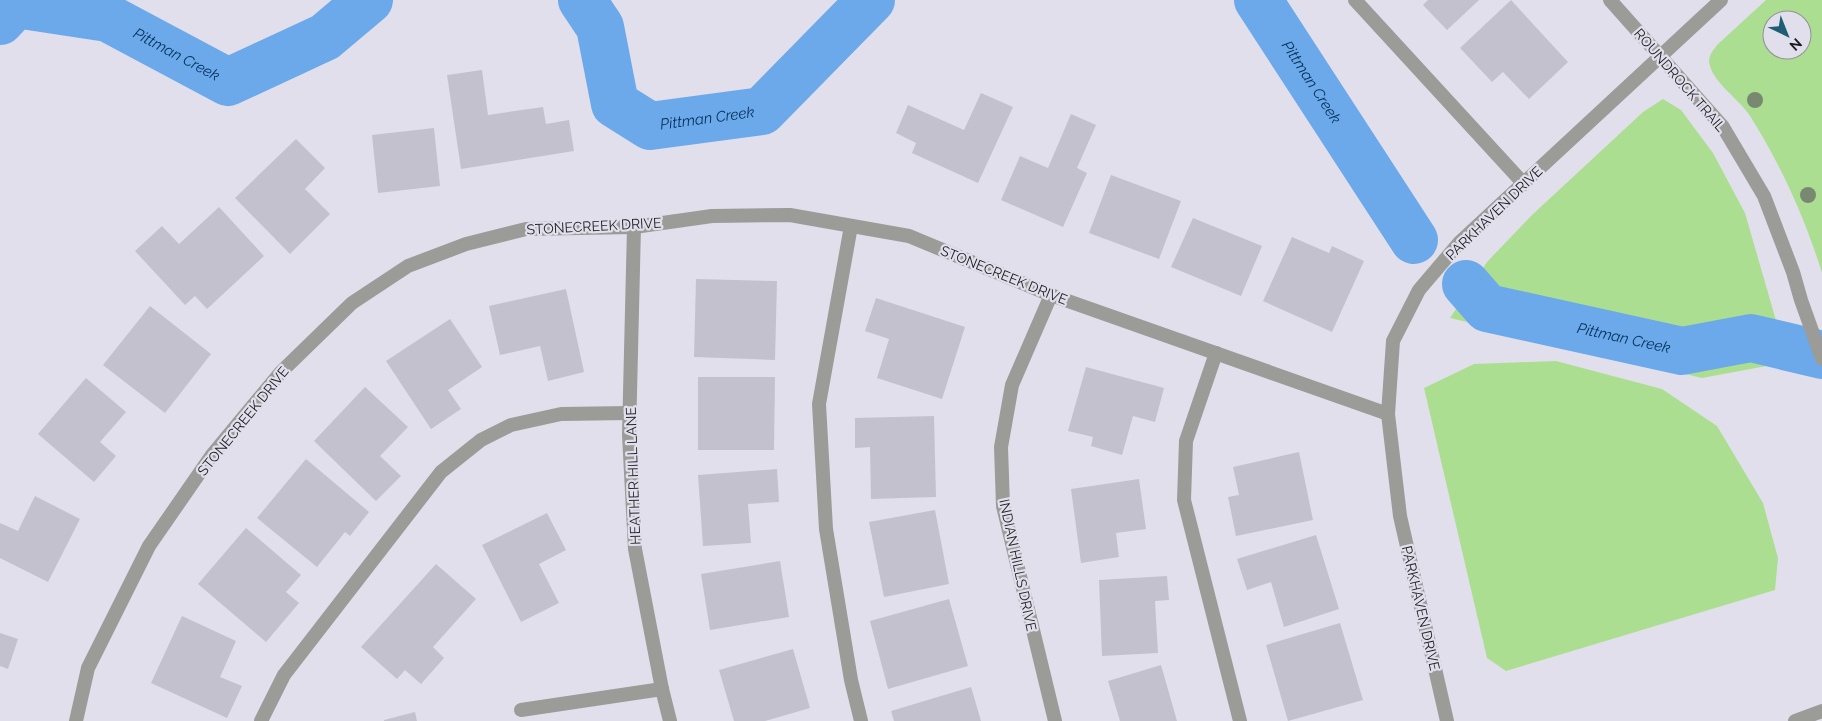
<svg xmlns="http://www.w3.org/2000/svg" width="1822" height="721" viewBox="0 0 1822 721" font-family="Raleway,sans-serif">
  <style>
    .green { fill: #acde91; fill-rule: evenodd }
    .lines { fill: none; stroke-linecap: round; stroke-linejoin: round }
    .river { stroke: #6ca9ea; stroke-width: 48 }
    .building { fill: #c4c1ce }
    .service { stroke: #9b9c97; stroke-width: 14 }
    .minor { stroke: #9b9c97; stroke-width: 14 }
    .tertiary { stroke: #9b9c97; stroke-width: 14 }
    .tree { fill: #798971 }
    .labels { text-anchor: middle; stroke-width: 4.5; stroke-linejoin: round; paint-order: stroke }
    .street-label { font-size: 14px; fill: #1c1b1f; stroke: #e2dfec }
    .water-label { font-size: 15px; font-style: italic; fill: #03315b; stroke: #e2dfec }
  </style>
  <rect width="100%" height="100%" fill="#e2dfec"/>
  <g class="green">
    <path d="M 1766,0 L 1822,0 L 1822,273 C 1805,218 1781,165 1750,116 C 1740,100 1715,84 1710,66 C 1707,57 1712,52 1717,45 ZM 1772,20 L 1802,20 L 1802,50 L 1772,50 Z"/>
    <polygon points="1663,99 1681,110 1713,153 1745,213 1788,362 1702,378 1450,318 1487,262 1532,215 1643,112"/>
    <polygon points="1556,361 1662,389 1717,426 1763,503 1778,558 1775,590 1506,671 1487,658 1424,388 1474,364"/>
  </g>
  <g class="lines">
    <g class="river">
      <path id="s1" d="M 582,0 L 600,27 L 615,104 L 650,126 L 762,111 L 871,0"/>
      <path id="s2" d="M 1258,0 L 1414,240"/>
      <path id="s3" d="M 0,21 L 16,4 L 108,18 L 228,82 L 325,37 L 369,0"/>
      <path id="s4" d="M 1466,284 L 1487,308 L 1682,351 L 1751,338 L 1822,355"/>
    </g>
  </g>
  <g class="building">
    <polygon points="1428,0 1479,0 1447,30 1423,5"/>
    <polygon points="1511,0 1568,62 1529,99 1503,72 1492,82 1460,48"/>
    <polygon points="482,70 488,115 543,107 546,124 569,120 574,151 461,169 447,75"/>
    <polygon points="981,93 1013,107 978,183 912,153 916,143 896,133 908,105 964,130"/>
    <polygon points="1071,114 1096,125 1077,168 1087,173 1063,227 1001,200 1020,156 1048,168"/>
    <polygon points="434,128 440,186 378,193 372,135"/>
    <polygon points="296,139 325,168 305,189 330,214 290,254 235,198"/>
    <polygon points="1111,175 1181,201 1159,259 1089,233"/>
    <polygon points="219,207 264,256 207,309 195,296 185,305 135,251 162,226 179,244"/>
    <polygon points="1193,218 1262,246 1241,296 1171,267"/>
    <polygon points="1292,237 1329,253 1332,246 1364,261 1332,332 1263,301"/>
    <polygon points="696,279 777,281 775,360 694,357"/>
    <polygon points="566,289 584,372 548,381 540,346 500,355 489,306"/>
    <polygon points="876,298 965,327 942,399 877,378 889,339 865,331"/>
    <polygon points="150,306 211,354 165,413 103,365"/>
    <polygon points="450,319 482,367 448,390 461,409 431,429 386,361"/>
    <polygon points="1086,367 1164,388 1155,422 1133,416 1122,455 1091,446 1093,437 1068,431"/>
    <polygon points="698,377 775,377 774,450 698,450"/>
    <polygon points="86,378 126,412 100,442 116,456 94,482 38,434"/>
    <polygon points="365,387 408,427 380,456 401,476 376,501 314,441"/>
    <polygon points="934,416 936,497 871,499 870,447 855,448 855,418"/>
    <polygon points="1299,452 1313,520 1236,536 1228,497 1239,495 1233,467"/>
    <polygon points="306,459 369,512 350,536 345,532 317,567 257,518"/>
    <polygon points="777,469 779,502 748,504 751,543 703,546 698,475"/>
    <polygon points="1139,479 1146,529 1116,533 1119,557 1081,563 1071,489"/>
    <polygon points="35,496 80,519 48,582 0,558 0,523 18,531"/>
    <polygon points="935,510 949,584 884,597 869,522"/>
    <polygon points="547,513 566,550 539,564 559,603 521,622 482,545"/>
    <polygon points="246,528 301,575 286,592 299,603 266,642 198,584"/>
    <polygon points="1316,535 1339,609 1284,627 1271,582 1247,590 1237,559"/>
    <polygon points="780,561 789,617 710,630 701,574"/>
    <polygon points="436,564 476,599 433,647 444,658 421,684 405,670 397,679 361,647"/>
    <polygon points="1167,576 1169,600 1155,601 1158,653 1102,656 1099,580"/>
    <polygon points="949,599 968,666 888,689 870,621"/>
    <polygon points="182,616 236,641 220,677 242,686 227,718 151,683"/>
    <polygon points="1340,623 1363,700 1288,721 1266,645"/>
    <polygon points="0,633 18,639 8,669 0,666"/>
    <polygon points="793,649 810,708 765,721 734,721 719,670"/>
    <polygon points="1161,665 1177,721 1120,721 1108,681"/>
    <polygon points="971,687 981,721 894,721 891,711"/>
    <polygon points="415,712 417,721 384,721 384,720"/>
  </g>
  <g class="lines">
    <g class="service">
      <polyline points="1355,0 1524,184"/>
      <polyline points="851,226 819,404 826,529 851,680 861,721"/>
      <polyline points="1216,353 1186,441 1184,500 1240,721"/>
      <polyline points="261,721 284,675 441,472 481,440 511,425 561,414 629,413"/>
      <polyline points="1795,721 1822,711"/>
    </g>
    <g class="minor">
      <polyline points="634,227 629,435 635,549 662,689 670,721"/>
      <polyline points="1051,295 1012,385 1001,447 1003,506 1055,721"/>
      <polyline points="521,710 662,689"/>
      <polyline points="76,721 88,668 149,546 212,455 281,372 352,303 408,266 466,244 526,229 634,227 712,216 790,215 909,236 1051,295 1388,414"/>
    </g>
    <g class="tertiary">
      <polyline points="1610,0 1723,127 1764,196 1793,272 1801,300 1822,359"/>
      <polyline points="1447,721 1400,516 1388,414 1393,341 1419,290 1459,243 1721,0"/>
    </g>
  </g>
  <g class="tree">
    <circle cx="1755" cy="100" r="8"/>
    <circle cx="1808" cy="195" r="8"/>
  </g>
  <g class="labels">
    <g class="street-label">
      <text transform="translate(1680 80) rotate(49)" y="5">ROUNDROCK TRAIL</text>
      <text transform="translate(1494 213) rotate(-44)" y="5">PARKHAVEN DRIVE</text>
      <text transform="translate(594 226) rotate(-3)" y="5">STONECREEK DRIVE</text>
      <text transform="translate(1004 275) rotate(22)" y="5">STONECREEK DRIVE</text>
      <text transform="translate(243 421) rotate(-51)" y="5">STONECREEK DRIVE</text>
      <text transform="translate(633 476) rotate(-92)" y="5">HEATHER HILL LANE</text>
      <text transform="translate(1018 565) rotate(78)" y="5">INDIAN HILLS DRIVE</text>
      <text transform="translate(1421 608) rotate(77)" y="5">PARKHAVEN DRIVE</text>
    </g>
    <g class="water-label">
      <text dy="5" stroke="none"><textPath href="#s3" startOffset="194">Pittman Creek</textPath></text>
      <text dy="5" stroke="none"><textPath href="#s2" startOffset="98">Pittman Creek</textPath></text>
      <text dy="5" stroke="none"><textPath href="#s1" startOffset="210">Pittman Creek</textPath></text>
      <text dy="5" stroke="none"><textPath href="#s4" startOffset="172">Pittman Creek</textPath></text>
    </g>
  </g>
  <g transform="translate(1787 35) rotate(137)"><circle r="24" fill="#e2dfec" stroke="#93919a"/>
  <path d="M0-4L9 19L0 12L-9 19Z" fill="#1e5e74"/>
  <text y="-8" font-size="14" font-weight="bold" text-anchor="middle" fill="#1c1b1f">N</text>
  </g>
</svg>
